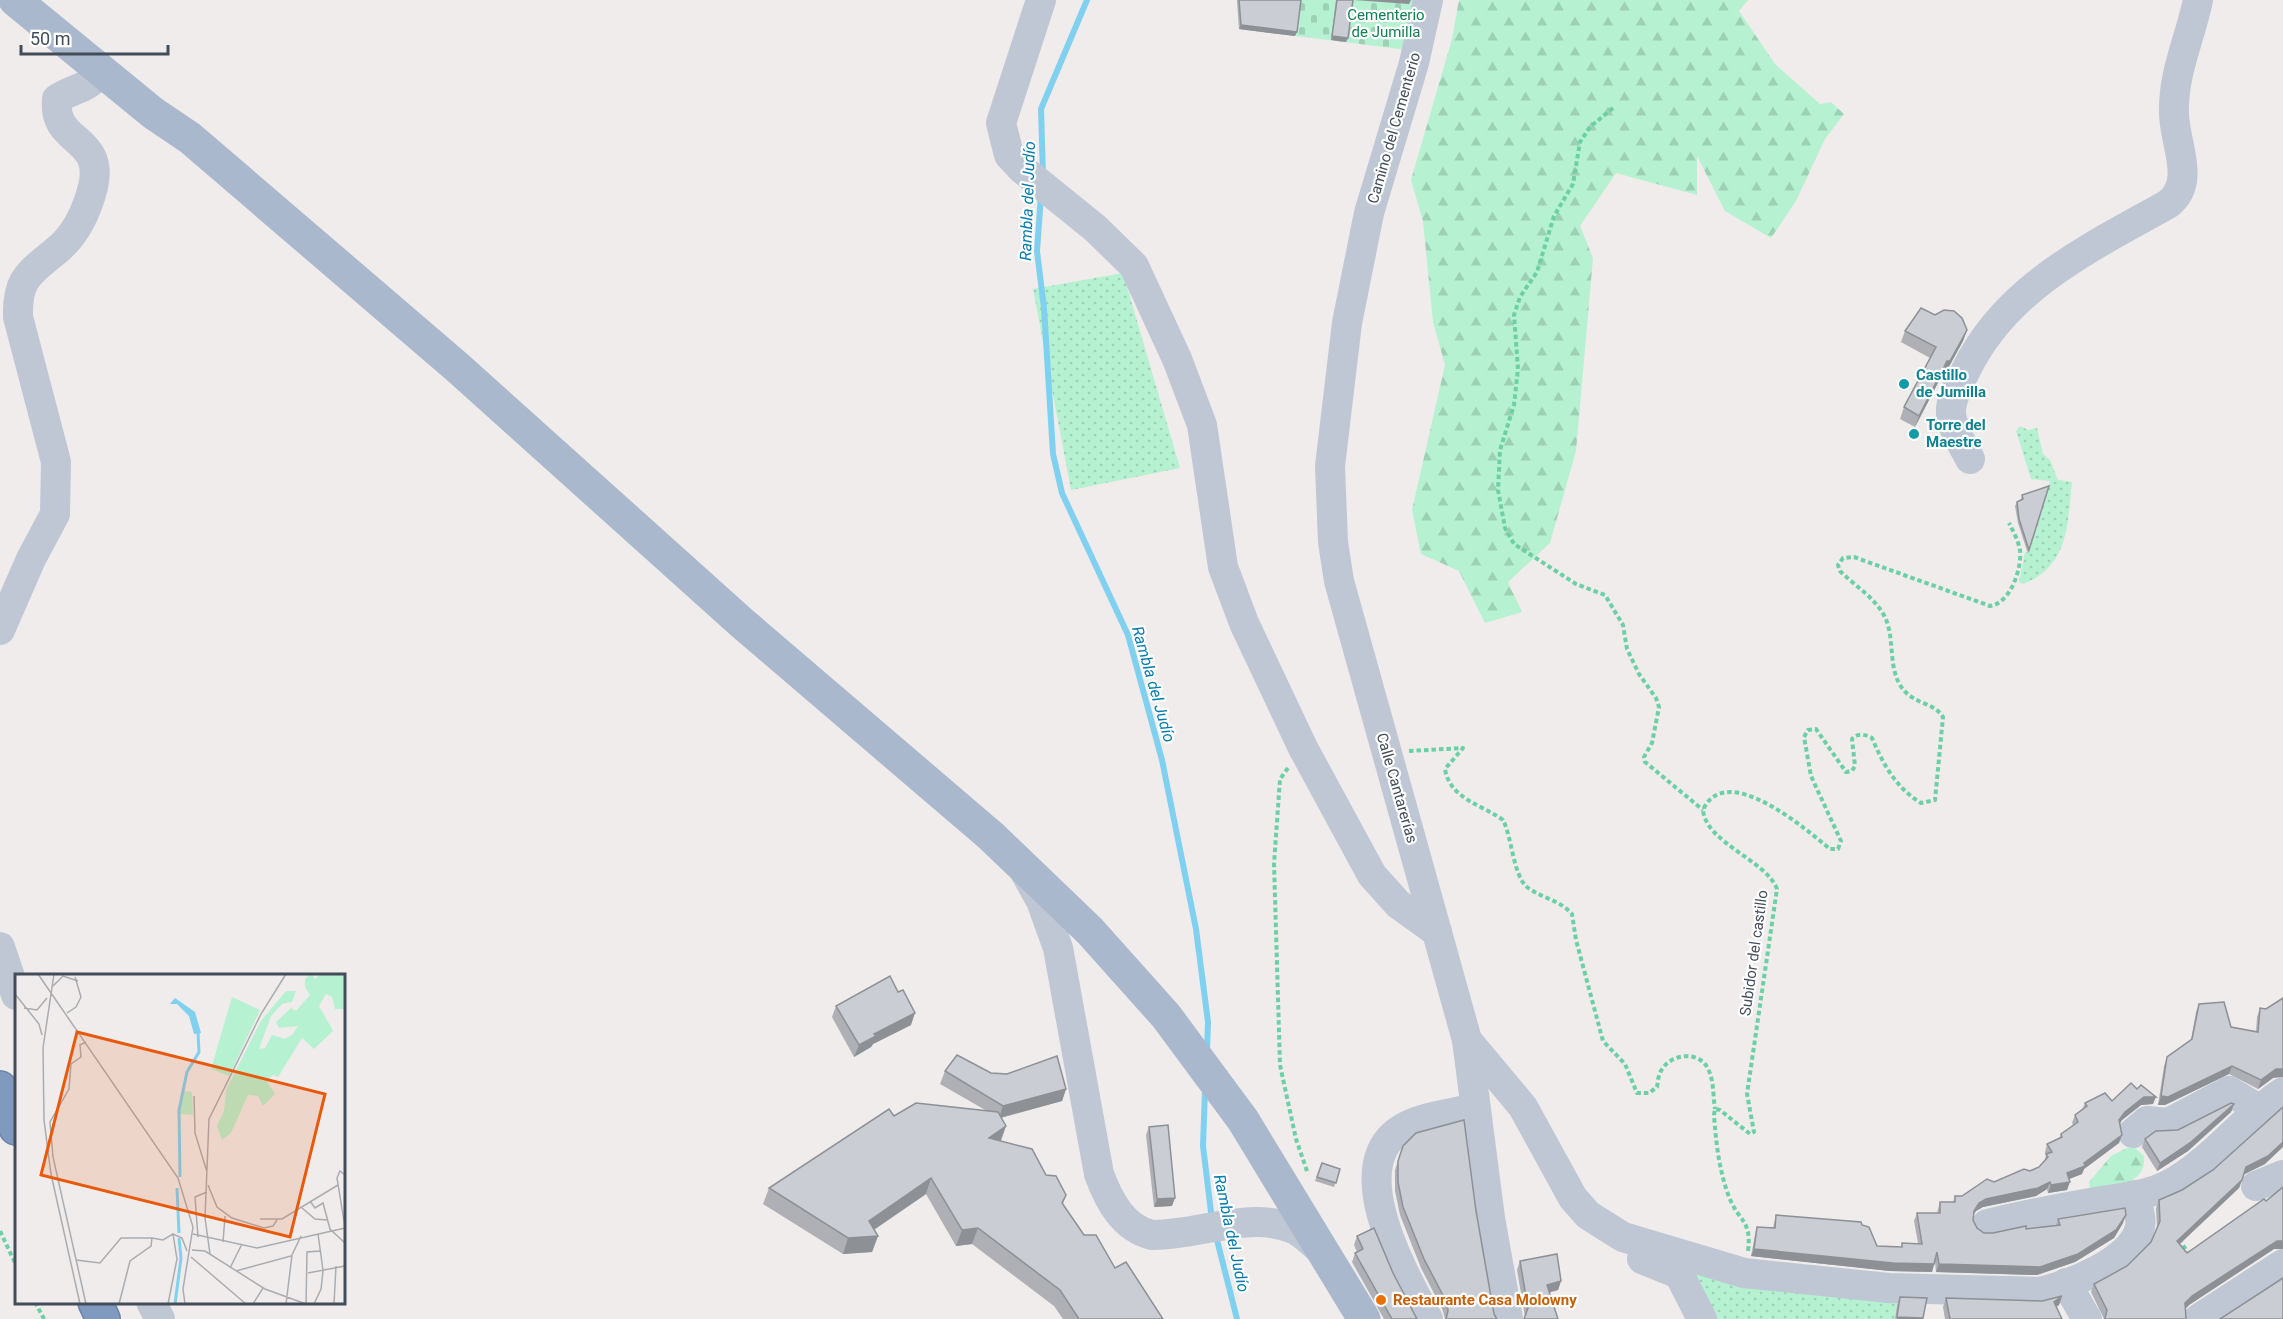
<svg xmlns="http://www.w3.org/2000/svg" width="2283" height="1319" viewBox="0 0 2283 1319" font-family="Roboto,sans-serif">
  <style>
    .forest { fill: url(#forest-firs) }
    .cemetery { fill: url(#cemetery-stones) }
    .park { fill: url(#park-dots) }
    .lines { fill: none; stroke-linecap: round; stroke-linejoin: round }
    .stream { stroke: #80d0f0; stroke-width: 6 }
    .highway-casing { stroke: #6b84aa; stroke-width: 36 }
    .path { stroke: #6cd0a7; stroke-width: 4; stroke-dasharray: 4.5 3; stroke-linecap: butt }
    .minor { stroke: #bec7d3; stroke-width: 30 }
    .major { stroke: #a9b8cd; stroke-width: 33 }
    .highway { stroke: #8099bf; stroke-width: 33 }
    .wall { fill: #aeb0b6 }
    .shaded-wall { fill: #8d9094 }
    .building { fill: #cacdd4; stroke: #8d9094; stroke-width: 1.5 }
    .culture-dot { fill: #0f9aa8; stroke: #fff; stroke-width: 2 }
    .food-dot { fill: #e8710a; stroke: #fff; stroke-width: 2 }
    .labels { text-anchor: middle; stroke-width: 4.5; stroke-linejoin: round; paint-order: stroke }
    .park-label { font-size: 15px; fill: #117f51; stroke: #fff }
    .street-label { font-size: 15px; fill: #434d5a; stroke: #fff }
    .culture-label { font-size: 15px; font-weight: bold; fill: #0d838f; stroke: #fff; text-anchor: start }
    .food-label { font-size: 15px; font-weight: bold; fill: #c56008; stroke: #fff; text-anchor: start }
    .water-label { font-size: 16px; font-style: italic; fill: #047bad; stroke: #fff }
    .inset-river { fill: none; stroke: #80d0f0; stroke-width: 3 }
    .inset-road { fill: none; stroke: #aaacb1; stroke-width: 1.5 }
    .view { fill: #e8590c; fill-opacity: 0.15; stroke: #e8590c; stroke-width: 3 }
    .inset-edge { fill: none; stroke: #434d5a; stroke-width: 3 }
  </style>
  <defs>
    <pattern id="forest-firs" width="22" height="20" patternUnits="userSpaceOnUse" patternTransform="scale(1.5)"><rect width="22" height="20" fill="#b6f1d1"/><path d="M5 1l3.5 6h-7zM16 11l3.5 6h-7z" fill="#9ed0b6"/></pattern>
    <pattern id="cemetery-stones" width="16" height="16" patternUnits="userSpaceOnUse" patternTransform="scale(1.5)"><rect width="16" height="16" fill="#b6f1d1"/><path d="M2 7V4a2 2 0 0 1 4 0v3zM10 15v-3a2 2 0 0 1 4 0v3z" fill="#9ed0b6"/></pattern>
    <pattern id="park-dots" width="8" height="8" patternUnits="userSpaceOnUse" patternTransform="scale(1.5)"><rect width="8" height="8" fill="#b6f1d1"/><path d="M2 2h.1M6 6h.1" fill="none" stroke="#9ed0b6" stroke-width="1.8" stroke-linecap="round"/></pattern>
  </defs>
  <rect width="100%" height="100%" fill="#efeceb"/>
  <g class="forest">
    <polygon points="1459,0 1748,0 1739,11 1775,64 1820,104 1831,102 1844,114 1825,139 1796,201 1771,238 1725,211 1697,156 1697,195 1616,173 1580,226 1593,258 1576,451 1550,543 1508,582 1522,612 1485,623 1459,571 1421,554 1412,510 1445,365 1433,322 1423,221 1411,180 1452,39"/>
    <path d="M 2127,1148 L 2135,1148 L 2144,1156 C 2147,1186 2111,1186 2090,1191 L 2089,1182 L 2111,1156 Z"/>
  </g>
  <polygon class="cemetery" points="1237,0 1415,0 1408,50 1239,29"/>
  <g class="park">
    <polygon points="1123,273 1180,468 1071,490 1033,289"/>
    <path d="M 2020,426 L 2028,430 L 2037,428 L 2043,454 L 2050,460 L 2058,480 L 2072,482 C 2067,526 2069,566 2023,584 L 2019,582 L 2025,552 L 2028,552 L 2050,481 L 2031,479 L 2016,431 Z"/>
    <polygon points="1687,1268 1898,1296 1895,1319 1707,1319"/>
  </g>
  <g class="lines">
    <g class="stream">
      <polyline points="1043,176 1041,109 1087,0"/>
      <polyline points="1041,195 1037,251 1044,308 1053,454 1062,493 1128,635 1162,760 1196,929 1208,1022 1207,1050"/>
      <polyline points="1205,1090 1203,1146 1212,1220"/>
      <polyline points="1216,1236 1237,1319"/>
    </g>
    <g class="highway-casing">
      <g id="highway">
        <polyline points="0,1088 16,1128"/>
        <polyline points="95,1302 103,1319"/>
      </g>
    </g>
    <g class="path">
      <polyline points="1613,108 1590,127 1580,142 1573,184 1554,216 1537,272 1520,297 1514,315 1518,369 1514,405 1500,450 1498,490 1505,528 1514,544 1576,584 1605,595 1623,625 1627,649 1639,674 1656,698 1659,707 1652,743 1644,757 1645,762 1703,810"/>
      <path d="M 1409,751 L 1463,748 L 1445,769 C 1450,799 1481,804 1503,820 C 1512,837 1513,875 1527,887 C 1541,898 1560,900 1572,914 L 1576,940 L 1603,1041 L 1625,1064 L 1637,1093 L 1649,1093 L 1657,1087 C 1658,1082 1658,1077 1660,1073 C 1668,1053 1701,1049 1709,1071 C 1714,1082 1713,1097 1715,1109"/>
      <polyline points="1288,768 1280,779 1274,864 1280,1065 1296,1139 1308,1174"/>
      <polyline points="0,1231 16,1265"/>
      <polyline points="2179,1239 2190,1256"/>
      <path d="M 1748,1251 C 1752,1220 1739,1222 1729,1197 C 1719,1170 1716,1143 1714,1115 L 1715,1109 L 1720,1110 L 1750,1134 L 1754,1132 L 1747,1094 L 1777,889 C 1766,860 1706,843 1703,810 C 1726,759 1808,831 1830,849 L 1838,849 L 1841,841 L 1811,776 L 1804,737 L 1808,730 L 1816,729 L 1846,772 L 1852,771 L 1855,766 L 1852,739 C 1857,733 1865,734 1872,738 C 1883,764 1896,788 1921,803 L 1935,800 L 1943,717 C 1933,701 1912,705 1900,685 C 1889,666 1894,643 1887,622 C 1879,600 1856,587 1840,571 L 1838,565 L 1843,558 L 1854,557 L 1990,606 C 2011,603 2022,568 2020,550 C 2018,540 2013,531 2009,523"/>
      <polyline points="35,1302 44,1319"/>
    </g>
    <g class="minor">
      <polyline points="1041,0 1001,123 1009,155 1022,169 1095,228 1134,266 1177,359 1202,425 1223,567 1244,623 1303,748 1372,875 1398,904 1437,932"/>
      <polyline points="1428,0 1414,63 1369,213 1347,323 1330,466 1333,542 1339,581 1467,1040 1490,1218 1508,1319"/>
      <path d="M 1970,459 C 1963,445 1952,429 1951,413 C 1950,398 1960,383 1966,370 C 2007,286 2090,248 2168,204 C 2197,182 2174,143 2174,113 C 2173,72 2190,39 2198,0"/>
      <path d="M 0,630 L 31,559 L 55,514 L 56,462 L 18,317 C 17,277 30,273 57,250 C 77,234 87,210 93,187 C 105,135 52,145 57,99 C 76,87 87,90 102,70"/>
      <path d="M 1026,874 L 1041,901 L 1058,948 L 1099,1174 C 1109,1201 1123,1228 1152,1235 C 1198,1236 1249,1210 1294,1229 C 1304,1234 1314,1244 1323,1252"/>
      <polyline points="0,947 16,995"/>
      <path d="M 1467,1040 L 1523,1107 L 1573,1198 L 1588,1215 L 1623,1237 L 1744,1273 L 1889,1288 L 2039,1292 C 2068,1286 2134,1260 2140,1227 C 2142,1217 2137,1205 2135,1195"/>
      <polyline points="2133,1133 2147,1121 2168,1123 2229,1091 2259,1109"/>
      <polyline points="2256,1186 2283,1175"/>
      <path d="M 1987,1224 C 2021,1216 2055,1209 2090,1203 C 2115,1198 2146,1197 2170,1184 C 2211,1162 2242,1119 2283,1092"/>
      <polyline points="1642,1259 1679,1274 1702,1319"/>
      <polyline points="2066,1283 2087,1319"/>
      <polyline points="151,1302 160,1319"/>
      <path d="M 1428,1319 C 1404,1274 1341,1164 1403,1128 C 1423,1116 1452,1114 1474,1108"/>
      <polyline points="2198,1319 2283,1264"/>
    </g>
    <polyline class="major" points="15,0 153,113 190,138 457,367 742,623 991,836 1090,931 1166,1016 1243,1120 1364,1319"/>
    <use href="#highway" class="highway"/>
  </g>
  <g class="wall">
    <polygon points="1237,0 1301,0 1295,36 1239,29"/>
    <polygon points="1336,0 1353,0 1346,42 1331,40"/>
    <polygon points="1967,330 1963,341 1946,372 1943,373 1915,427 1900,419 1904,407 1930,358 1901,342 1905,331"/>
    <polygon points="2049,486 2028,554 2018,523 2015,506 2017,502 2021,500 2022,495"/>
    <polygon points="2199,1004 2231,1027 2256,1032 2257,1017 2260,1008 2266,1009 2273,1078 2258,1089 2229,1074 2165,1105 2158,1105 2164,1066 2167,1057 2191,1040 2196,1012"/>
    <polygon points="836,1006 911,1025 873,1044 871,1047 854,1057 832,1017"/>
    <polygon points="945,1071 991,1073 1066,1089 1062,1101 1001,1118 1006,1126 1001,1141 1046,1175 1066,1195 1063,1204 1084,1235 1163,1319 1063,1319 1054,1306 972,1244 956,1246 926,1194 874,1230 878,1236 872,1252 843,1254 763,1204 769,1188 894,1116 987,1111 940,1084"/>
    <polygon points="2112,1101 2153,1104 2141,1105 2122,1120 2120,1123 2119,1143 2084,1169 2082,1174 2069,1179 2067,1190 2048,1193 2047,1189 2036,1196 1983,1207 1976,1211 1973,1215 1973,1220 1977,1228 1984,1233 1993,1233 2056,1225 2058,1219 2123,1223 2114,1238 2075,1262 2037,1275 1936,1272 1935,1262 1932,1272 1890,1271 1751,1256 1755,1235 1757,1227 1773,1228 1776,1215 1862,1225 1877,1246 1901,1247 1902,1243 1918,1243 1914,1221 1917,1213 1937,1213 1940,1202 1953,1202 1955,1196 1962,1196 1994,1182 2039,1167 2044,1162 2046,1155 2045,1152 2047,1144 2059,1139 2061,1134 2073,1125 2072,1123 2075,1115 2082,1110 2085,1103"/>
    <polygon points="2234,1104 2231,1112 2188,1151 2157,1171 2142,1147 2145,1139 2178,1130"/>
    <polygon points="1149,1127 1172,1206 1154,1207 1146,1135"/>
    <polygon points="1403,1146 1476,1211 1494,1314 1497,1319 1445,1319 1443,1311 1421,1268 1400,1215 1395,1191 1395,1170"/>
    <polygon points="1322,1163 1340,1169 1334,1187 1315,1181"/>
    <polygon points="2265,1164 2244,1174 2239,1188 2180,1244 2187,1253 2274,1249 2189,1305 2186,1308 2186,1319 2104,1319 2091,1292 2094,1284 2127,1266 2151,1242 2157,1228 2156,1208 2159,1200 2182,1190 2213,1170"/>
    <polygon points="1357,1236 1393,1273 1417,1319 1384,1319 1352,1262 1355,1253 1357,1252 1354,1245"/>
    <polygon points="1520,1261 1561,1281 1558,1290 1549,1292 1525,1317 1517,1270"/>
    <polygon points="2062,1296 2059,1305 2056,1307 2062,1319 1945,1319 1943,1307 1946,1298 2042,1301"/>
    <polygon points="1900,1297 1923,1319 1895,1319 1897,1305"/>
  </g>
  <g class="shaded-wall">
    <polygon points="1354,0 1411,0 1409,4"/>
    <polygon points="1241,25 1297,32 1295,36 1239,29"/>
    <polygon points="1332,36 1348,38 1346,42 1331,40"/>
    <polygon points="1967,330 1963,341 1946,372 1943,373 1915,427 1919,416 1947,361"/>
    <polygon points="915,1013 911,1025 873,1044 871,1047 854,1057 859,1045 874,1034"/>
    <polygon points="2232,1066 2229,1074 2165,1105 2158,1105 2161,1096"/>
    <polygon points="2276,1069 2283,1069 2283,1077 2273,1078 2258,1089 2261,1080"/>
    <polygon points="1066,1089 1062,1101 999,1118 1003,1106"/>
    <polygon points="2144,1097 2156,1097 2153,1104 2141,1105 2122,1120 2117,1128 2119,1120 2125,1112"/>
    <polygon points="2234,1104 2231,1112 2188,1151 2157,1171 2160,1163"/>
    <polygon points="1006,1126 1000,1142 989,1138"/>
    <polygon points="2122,1135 2119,1143 2084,1169 2082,1174 2064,1181 2067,1173 2084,1163"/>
    <polygon points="2283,1142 2283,1147 2265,1164 2243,1175 2246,1167"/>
    <polygon points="931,1178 926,1194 863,1237 869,1221"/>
    <polygon points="2242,1180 2239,1188 2174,1249 2177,1241"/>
    <polygon points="2050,1182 2047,1189 2036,1196 1983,1207 1976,1211 1971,1218 1974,1211 1979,1203 1986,1199"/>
    <polygon points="2070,1182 2067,1190 2048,1193 2051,1185"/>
    <polygon points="1175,1198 1172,1206 1154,1207 1157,1199"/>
    <polygon points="2126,1215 2123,1223 2114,1238 2075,1262 2037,1275 1936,1272 1939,1264"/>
    <polygon points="978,1228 972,1244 956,1246 962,1230"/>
    <polygon points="878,1236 872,1252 843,1254 848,1238"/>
    <polygon points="2277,1241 2283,1241 2283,1249 2274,1249 2189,1305 2182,1312 2185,1303 2192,1296"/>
    <polygon points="1754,1249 1934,1264 1932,1272 1890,1271 1751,1256"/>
    <polygon points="1561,1281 1558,1290 1544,1294 1547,1285"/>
    <polygon points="2062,1296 2059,1305 2050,1311 2054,1302"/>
    <polygon points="1897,1317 1923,1318 1923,1319 1897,1319"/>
  </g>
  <g class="building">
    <polygon points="1239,0 1301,0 1297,32 1241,25"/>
    <polygon points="1337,0 1353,0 1348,38 1332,36"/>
    <polygon points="1921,308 1935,315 1944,310 1954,311 1962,318 1967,330 1950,361 1947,361 1919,416 1904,407 1936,347 1905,331"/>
    <polygon points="2049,486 2029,550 2019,519 2017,502 2023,499 2022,495"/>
    <polygon points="890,976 898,992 903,990 915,1013 874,1034 876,1036 859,1045 836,1006"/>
    <polygon points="2283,998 2283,1069 2276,1069 2261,1080 2232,1066 2168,1097 2161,1096 2167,1057 2192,1039 2199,1004 2224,1002 2231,1027 2258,1032 2260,1008 2266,1009"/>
    <polygon points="957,1055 991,1073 1007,1074 1057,1056 1066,1089 1003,1106 945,1071"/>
    <polygon points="2131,1083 2137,1089 2141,1085 2156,1097 2144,1097 2125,1112 2119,1120 2122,1135 2084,1163 2085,1166 2067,1173 2070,1182 2051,1185 2050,1182 2038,1188 1986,1199 1979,1203 1974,1211 1973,1220 1977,1228 1984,1233 1993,1233 2026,1226 2026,1229 2060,1225 2058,1219 2125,1208 2126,1215 2116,1230 2078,1254 2040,1267 1939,1264 1937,1252 1934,1264 1893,1263 1754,1249 1757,1227 1775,1228 1776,1215 1861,1222 1862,1225 1869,1227 1877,1246 1902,1247 1902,1243 1922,1244 1917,1213 1940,1213 1940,1202 1955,1202 1955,1196 1962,1196 1987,1179 1994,1182 2024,1169 2030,1171 2039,1167 2048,1157 2046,1154 2052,1152 2047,1144 2062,1137 2061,1134 2078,1122 2075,1115 2087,1106 2085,1103 2105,1093 2112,1101"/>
    <polygon points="916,1103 998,1112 1006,1126 989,1138 1032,1149 1046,1175 1056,1176 1066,1195 1062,1203 1084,1235 1096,1235 1115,1268 1126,1262 1163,1319 1079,1319 1060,1290 978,1228 962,1230 931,1178 869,1221 878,1236 848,1238 769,1188 889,1109 894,1116"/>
    <polygon points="2231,1103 2234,1104 2191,1142 2160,1163 2145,1139 2156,1131 2178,1130"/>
    <polygon points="2283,1107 2283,1142 2268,1156 2246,1167 2242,1180 2177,1241 2187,1253 2264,1199 2266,1201 2283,1187 2283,1241 2277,1241 2192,1296 2185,1303 2186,1319 2105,1319 2107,1310 2094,1284 2127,1266 2151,1242 2160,1221 2159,1200 2182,1190 2213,1170"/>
    <polygon points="1464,1120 1476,1211 1494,1314 1497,1319 1446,1319 1448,1311 1447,1303 1424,1259 1403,1207 1398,1182 1398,1161 1403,1146 1416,1133"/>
    <polygon points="1168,1125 1175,1198 1157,1199 1149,1127"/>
    <polygon points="1322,1163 1340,1169 1336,1183 1317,1177"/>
    <polygon points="1374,1228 1393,1273 1417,1319 1392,1319 1355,1253 1363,1249 1357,1236"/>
    <polygon points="1557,1254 1561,1281 1547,1285 1558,1319 1524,1319 1528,1308 1520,1261"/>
    <polygon points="2283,1278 2283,1319 2220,1319"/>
    <polygon points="2062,1296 2054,1302 2062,1319 1950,1319 1946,1298 2042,1301"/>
    <polygon points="1900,1297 1927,1298 1923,1318 1897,1317"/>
  </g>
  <g class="culture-dot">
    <circle cx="1904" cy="384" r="6"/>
    <circle cx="1914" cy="434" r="6"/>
  </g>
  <circle class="food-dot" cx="1381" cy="1300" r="6"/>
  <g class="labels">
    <g class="park-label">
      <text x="1386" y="20">Cementerio<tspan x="1386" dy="17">de Jumilla</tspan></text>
    </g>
    <g class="street-label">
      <text transform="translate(1394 128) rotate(-74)" y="5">Camino del Cementerio</text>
      <text transform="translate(1397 788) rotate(74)" y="5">Calle Cantarerías</text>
      <text transform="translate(1754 953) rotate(-82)" y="5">Subidor del castillo</text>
    </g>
    <g class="culture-label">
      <text x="1916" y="380">Castillo<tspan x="1916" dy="17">de Jumilla</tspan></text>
      <text x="1926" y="430">Torre del<tspan x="1926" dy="17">Maestre</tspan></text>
    </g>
    <g class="food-label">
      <text x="1393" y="1305">Restaurante Casa Molowny</text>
    </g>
    <g class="water-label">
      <text transform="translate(1027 201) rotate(-88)" y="6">Rambla del Judío</text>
      <text transform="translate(1154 684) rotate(74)" y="6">Rambla del Judío</text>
      <text transform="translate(1232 1233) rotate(78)" y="6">Rambla del Judío</text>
    </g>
  </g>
  <g transform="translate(15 974)">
    <rect width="330" height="330" fill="#efeceb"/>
    <path d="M 296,0 L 301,5 L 304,0 L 330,0 L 330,35 L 320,35 L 317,23 L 311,20 L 304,32 L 318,57 L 299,75 L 287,64 L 263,103 L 258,101 L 251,106 L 260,120 L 248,132 L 243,122 L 233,121 L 216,159 L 207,166 L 202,152 L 209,137 L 211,116 L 246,47 L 271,17 L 281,17 L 277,28 L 267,30 L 256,42 L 244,75 L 250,74 L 257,61 L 270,65 L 278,60 L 283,52 L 264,54 L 261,48 L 276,34 L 281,37 L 295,21 L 290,13 L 290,5 Z" fill="#b6f1d1"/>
    <path d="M 217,23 L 245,36 L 214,102 L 196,95 Z" fill="#b6f1d1"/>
    <path d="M 167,117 L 177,118 L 178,141 L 165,140 Z" fill="#b6f1d1"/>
    <path d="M 160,24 L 180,38 L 186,59 L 179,60 L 174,42 L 162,30 L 155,30 Z" fill="#80d0f0"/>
    <path class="inset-river" d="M 165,203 L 164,136 L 172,98 L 184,78 L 183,59M 162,214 L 164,259M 160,330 L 166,284 L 164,264"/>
    <path class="inset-road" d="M 23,0 L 163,204 L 178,253 L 168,315 L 170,330M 39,0 L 28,74 L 29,146 L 36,200 L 65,330M 38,12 L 48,2 L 63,7M 0,20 L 24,50 L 27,61M 9,34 L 22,36 L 32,24M 52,39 L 61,33 L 66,23 L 60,3M 71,68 L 65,71 L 66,83 L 56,90 L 54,115 L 35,148 L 38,183 L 71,330M 179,122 L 180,159 L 192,198M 330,201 L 325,197 L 322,204 L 330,253M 193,211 L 202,233 L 217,244 L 249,254 L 258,252 L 262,246M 295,227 L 300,234 L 308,229 L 315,255 L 330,269M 287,234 L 300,245 L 312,246M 245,245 L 267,245 L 323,211M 178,260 L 242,274 L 330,254M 303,260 L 308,296M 183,263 L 180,223 L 192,218M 137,264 L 148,266 L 158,260M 208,268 L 210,242M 177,276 L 190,277 L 250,315 L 291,330M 195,280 L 190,244 L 194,145 L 246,40 L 271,0M 176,283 L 231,330M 61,286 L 85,289 L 106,264 L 137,264 L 136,272 L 115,287 L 104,330M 215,294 L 227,270M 221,297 L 276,282M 293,299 L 330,292M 112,330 L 134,330M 153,330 L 162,285 L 158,260 L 167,264 L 172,277M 238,330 L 248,314M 271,330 L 277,281 L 286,262M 291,330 L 292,278 L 305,277M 299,330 L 306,315 L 308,297M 319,330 L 321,292"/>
    <path class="view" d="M 62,58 L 310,120 L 275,263 L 26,201 Z"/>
    <rect width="330" height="330" class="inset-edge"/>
  </g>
  <path d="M21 45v9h147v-9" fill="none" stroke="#434d5a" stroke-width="3"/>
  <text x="30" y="45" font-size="18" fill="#434d5a" stroke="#ffffff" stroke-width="4.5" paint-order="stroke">50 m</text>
</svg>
